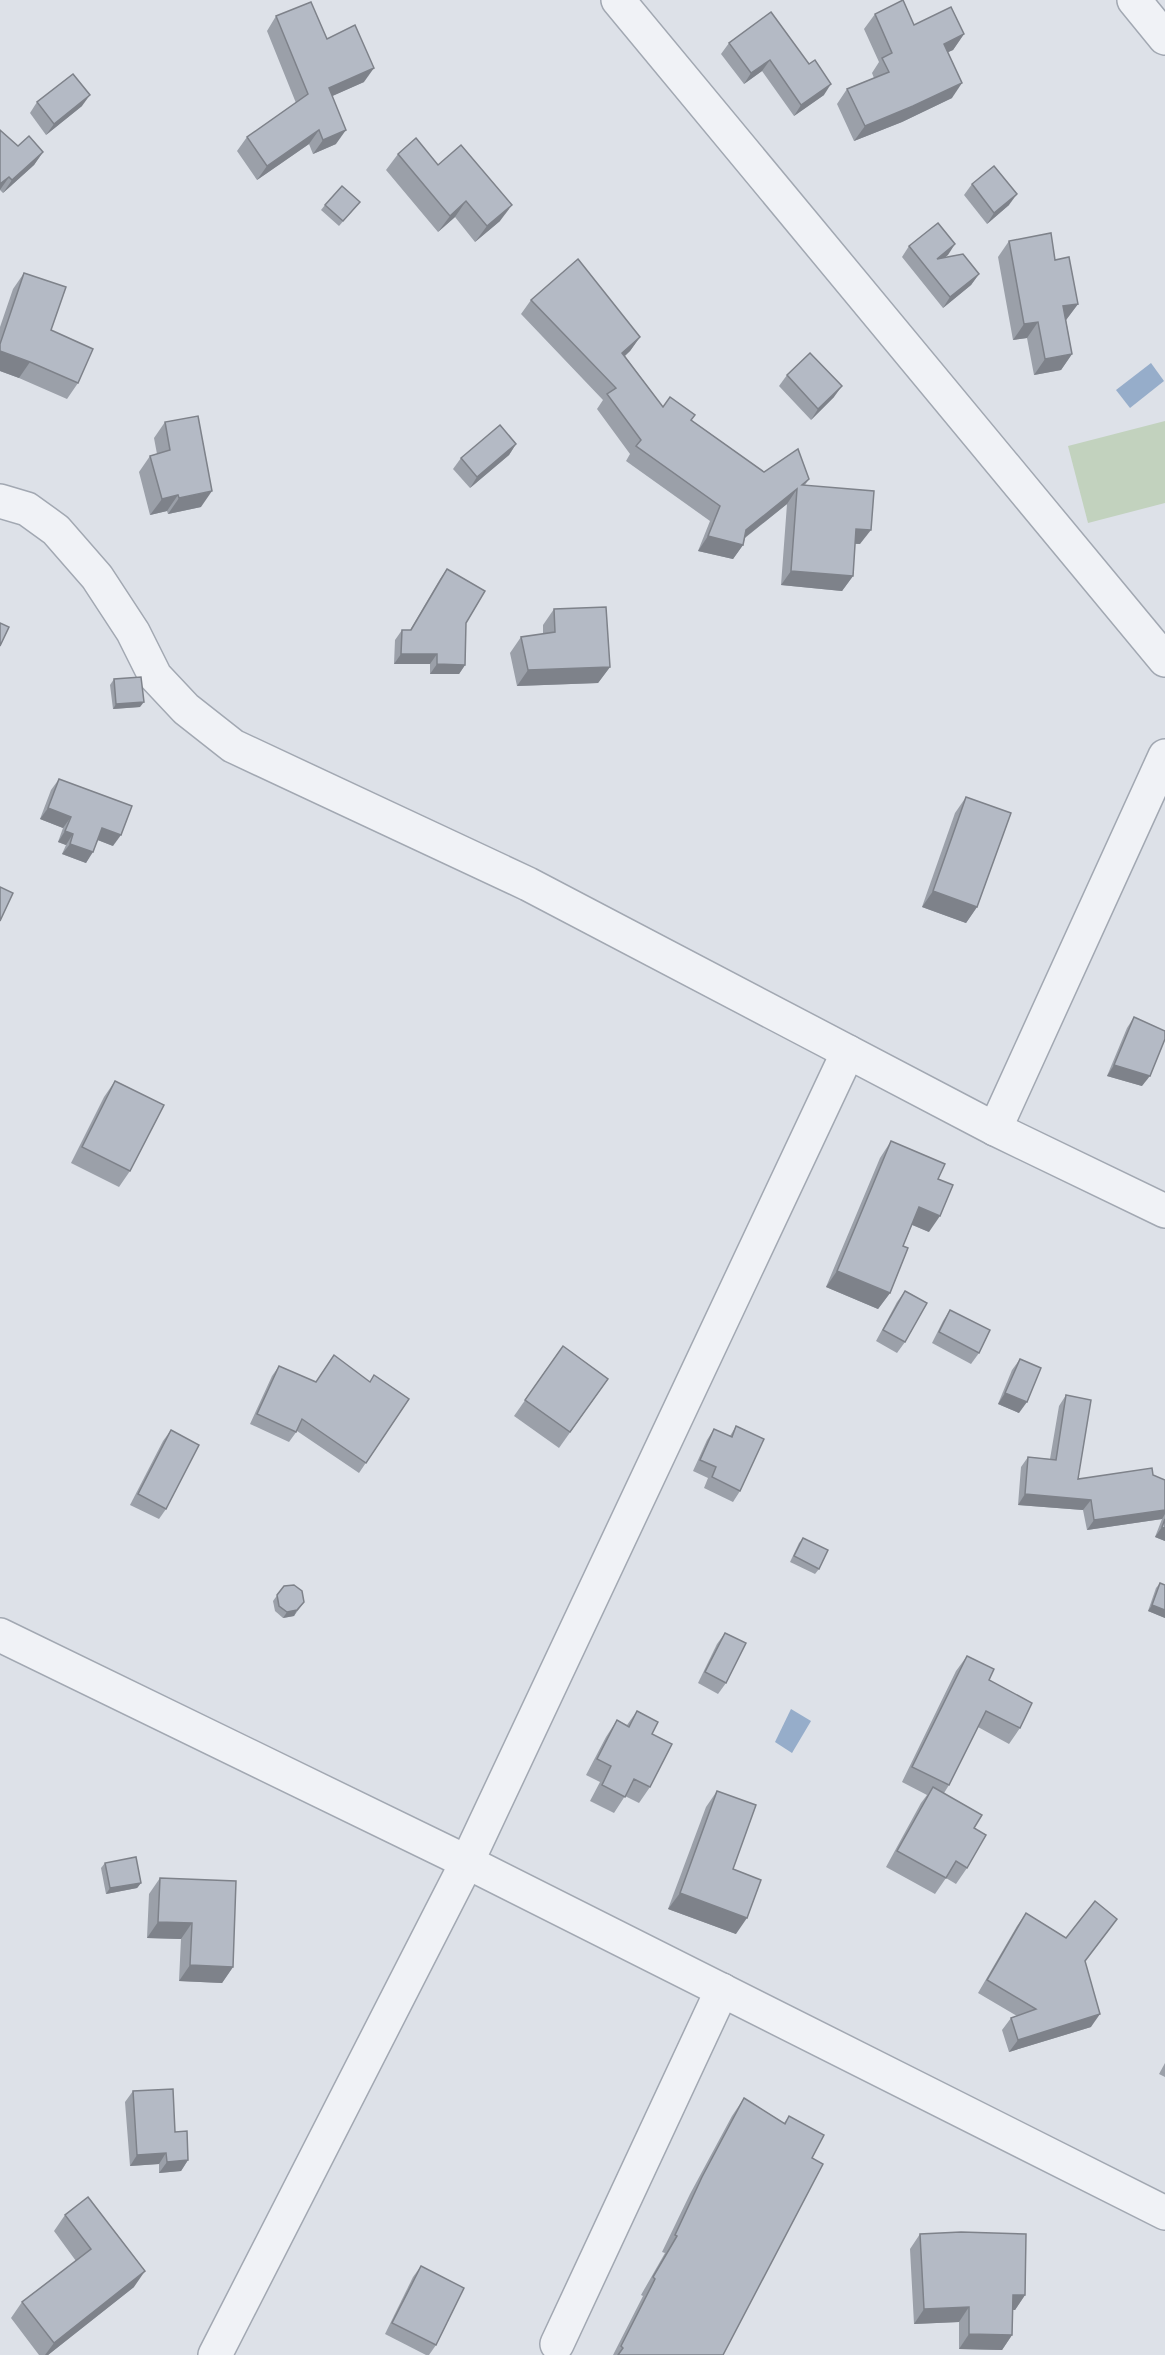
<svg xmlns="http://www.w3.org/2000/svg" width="1165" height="2355" viewBox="0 0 1165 2355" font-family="Lato,sans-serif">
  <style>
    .green { fill: #c2d2be }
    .water { fill: #96adca }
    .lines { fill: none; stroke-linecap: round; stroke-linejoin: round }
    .street-casing { stroke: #a2a8b2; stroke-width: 36 }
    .street { stroke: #f0f2f6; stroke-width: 33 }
    .wall { fill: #9ba0a9 }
    .shaded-wall { fill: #7e828a }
    .building { fill: #b4bac5; stroke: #7e828a; stroke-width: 1.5 }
  </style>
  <rect width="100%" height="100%" fill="#dde1e8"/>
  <polygon class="green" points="1165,421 1165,503 1088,523 1068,446"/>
  <g class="water">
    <polygon points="1151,363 1164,381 1130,408 1116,390"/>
    <polygon points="791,1709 811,1721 792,1753 775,1742"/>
  </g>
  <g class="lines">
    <g class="street-casing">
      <g id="street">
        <polyline points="618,0 1165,660"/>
        <polyline points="1134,0 1165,38"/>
        <polyline points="0,501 27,509 56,530 97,577 133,632 155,676 186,709 233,746 528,884 995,1129 1165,1211"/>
        <polyline points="995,1129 1165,756"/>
        <polyline points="0,1635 467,1862 1165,2213"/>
        <polyline points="557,2344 722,1990"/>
        <polyline points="215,2355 467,1862 848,1052"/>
      </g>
    </g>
    <use href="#street" class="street"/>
  </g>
  <g class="wall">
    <polygon points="771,12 824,95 794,116 762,71 744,84 721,54 729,43"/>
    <polygon points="875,14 914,25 964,34 953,50 948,52 952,98 902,122 854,141 837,104 847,89 874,78 872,73 879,62 864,29"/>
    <polygon points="276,16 327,39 364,82 332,96 336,144 313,154 309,144 257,180 237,151 247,137 296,103 267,31"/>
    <polygon points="37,102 82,106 46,135 30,113"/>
    <polygon points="0,130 18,146 43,152 34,165 3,193 0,190"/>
    <polygon points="398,154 438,165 500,221 475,242 455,217 438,232 386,170"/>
    <polygon points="972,184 1009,205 987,224 964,195"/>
    <polygon points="360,202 339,226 321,210 325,205"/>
    <polygon points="1009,241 1055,260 1078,304 1066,320 1072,354 1061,370 1034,375 1027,338 1013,340 998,257"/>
    <polygon points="955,244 945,257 979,274 971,285 943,308 902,257 909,246"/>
    <polygon points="24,273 51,330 78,383 67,399 19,378 0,371 0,327 13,289"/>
    <polygon points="531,300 640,337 630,351 625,356 663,407 691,420 764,472 809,479 805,485 860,544 855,544 853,576 842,591 781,585 787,504 745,538 743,545 733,559 698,551 710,521 626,461 630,454 597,409 603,400 521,314"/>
    <polygon points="787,375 834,397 811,420 779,386"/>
    <polygon points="165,422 201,507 168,514 167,511 150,515 139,472 150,456 157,454 154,438"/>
    <polygon points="516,444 509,455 470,488 453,469 461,458"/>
    <polygon points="447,569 466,623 465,665 459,674 430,674 430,664 394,664 395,640 402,630 410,630 440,579"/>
    <polygon points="554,609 610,667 598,683 517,686 510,653 521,637 543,634 543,625"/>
    <polygon points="114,679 140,707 113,709 110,685"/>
    <polygon points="59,779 113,846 98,840 86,863 62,854 66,845 58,842 63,828 40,819 51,790"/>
    <polygon points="966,797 977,907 966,923 922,907 955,813"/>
    <polygon points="1134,1017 1142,1086 1107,1076 1127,1028"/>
    <polygon points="115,1081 130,1171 119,1187 71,1163 104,1097"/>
    <polygon points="891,1141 929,1232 912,1225 903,1246 890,1293 878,1309 826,1287 880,1158"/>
    <polygon points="905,1291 905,1342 897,1353 876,1341 897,1302"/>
    <polygon points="950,1310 979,1353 971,1364 932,1343 943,1321"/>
    <polygon points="563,1346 608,1379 559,1448 514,1416"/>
    <polygon points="1020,1359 1019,1413 998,1404 1012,1370"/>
    <polygon points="279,1366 315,1382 370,1381 409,1399 359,1473 297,1431 289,1442 250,1424 272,1376"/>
    <polygon points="1066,1395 1078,1479 1153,1475 1165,1480 1165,1541 1155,1537 1162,1519 1087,1530 1083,1510 1018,1505 1021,1467 1028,1457 1050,1459 1059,1406"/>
    <polygon points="736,1426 740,1491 733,1502 704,1488 708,1478 693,1471 707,1440 714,1429 730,1436"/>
    <polygon points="171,1430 166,1509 159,1519 130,1505 163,1441"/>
    <polygon points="803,1538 819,1569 815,1574 790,1562 799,1543"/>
    <polygon points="1160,1583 1165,1585 1165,1618 1148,1611 1156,1588"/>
    <polygon points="284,1586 304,1602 294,1616 283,1618 275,1611 273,1601"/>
    <polygon points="725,1633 726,1683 718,1694 698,1683 717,1644"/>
    <polygon points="967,1656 989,1680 1020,1728 1009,1744 978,1727 949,1785 944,1793 974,1828 967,1868 956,1884 946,1878 935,1894 886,1867 921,1803 927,1795 902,1782 956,1671"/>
    <polygon points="637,1711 652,1734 650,1787 639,1803 625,1796 614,1813 590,1801 600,1782 586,1775 606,1737 617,1720 627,1725"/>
    <polygon points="717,1791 733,1869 736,1934 668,1909 706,1807"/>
    <polygon points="105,1863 141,1883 137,1888 106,1894 101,1868"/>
    <polygon points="160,1878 233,1967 222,1983 179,1981 181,1939 147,1938 149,1894"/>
    <polygon points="1026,1913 1066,1938 1108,1931 1085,1961 1091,2027 1009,2052 1002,2030 1011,2018 1017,2016 978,1993 1017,1926"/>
    <polygon points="1165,2063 1165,2077 1159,2074"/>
    <polygon points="133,2091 175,2132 188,2160 181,2171 159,2173 159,2164 130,2166 125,2102"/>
    <polygon points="744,2098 784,2123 789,2116 812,2158 723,2355 613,2355 643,2296 641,2295 665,2253 662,2252 690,2194 732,2116"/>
    <polygon points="65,2215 134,2287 48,2355 39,2355 11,2318 22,2302 76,2261 54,2231"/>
    <polygon points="920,2234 1025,2295 1015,2310 1013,2310 1012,2335 1002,2350 959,2349 959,2322 914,2324 910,2249"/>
    <polygon points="421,2266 436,2345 429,2355 426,2355 385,2334 413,2277"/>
  </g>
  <g class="shaded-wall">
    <polygon points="964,34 953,50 933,59 944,44"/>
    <polygon points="770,60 762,71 744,84 751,73"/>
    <polygon points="374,68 364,82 319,102 329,88"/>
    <polygon points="962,83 952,98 902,122 854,141 865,126"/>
    <polygon points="831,84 824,95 794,116 801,105"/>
    <polygon points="90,95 82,106 46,135 54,124"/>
    <polygon points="319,130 309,144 257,180 267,166"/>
    <polygon points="346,130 336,144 313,154 323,140"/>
    <polygon points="43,152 34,165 3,193 12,180"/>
    <polygon points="9,177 0,190 0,184"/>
    <polygon points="1017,194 1009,205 987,224 994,213"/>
    <polygon points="466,201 455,217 438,232 450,216"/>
    <polygon points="512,205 500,221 475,242 487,226"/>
    <polygon points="955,244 948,255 930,270 937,259"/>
    <polygon points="979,274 971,285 943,308 950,297"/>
    <polygon points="1078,304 1066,320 1052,322 1063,306"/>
    <polygon points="1038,322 1027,338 1013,340 1024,324"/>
    <polygon points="640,337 630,351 612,367 622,353"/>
    <polygon points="0,351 30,362 19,378 0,371"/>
    <polygon points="1072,354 1061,370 1034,375 1045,359"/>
    <polygon points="842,386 834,397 811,420 818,409"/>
    <polygon points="516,444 509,455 470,488 477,477"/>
    <polygon points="797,489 787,504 738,543 743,545 733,559 698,551 708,536 746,530"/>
    <polygon points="212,491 201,507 168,514 179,498"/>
    <polygon points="178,495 167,511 150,515 162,499"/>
    <polygon points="856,529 871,530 860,544 846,543"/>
    <polygon points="791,571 853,576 842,591 781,585"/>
    <polygon points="401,654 437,654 430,664 394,664"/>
    <polygon points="437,664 465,665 459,674 430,674"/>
    <polygon points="610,667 598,683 517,686 528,670"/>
    <polygon points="144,702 140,707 113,709 116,704"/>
    <polygon points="48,808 71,817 63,828 40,819"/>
    <polygon points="102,828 121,835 113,846 95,839"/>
    <polygon points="65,831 73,834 66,845 58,842"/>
    <polygon points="70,844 93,852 86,863 62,854"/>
    <polygon points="933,891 977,907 966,923 922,907"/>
    <polygon points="1114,1065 1150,1076 1142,1086 1107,1076"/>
    <polygon points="919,1207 940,1216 929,1232 908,1223"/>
    <polygon points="837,1271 890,1293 878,1309 826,1287"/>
    <polygon points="1005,1393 1027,1402 1019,1413 998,1404"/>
    <polygon points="1025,1494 1091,1500 1083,1510 1018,1505"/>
    <polygon points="1165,1510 1165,1514 1162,1519 1087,1530 1094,1520"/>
    <polygon points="1162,1527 1165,1528 1165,1541 1155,1537"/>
    <polygon points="1152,1605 1165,1610 1165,1618 1148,1611"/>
    <polygon points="297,1610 294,1616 283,1618 287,1612"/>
    <polygon points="141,1883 137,1888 106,1894 110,1888"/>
    <polygon points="680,1893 747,1918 736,1934 668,1909"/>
    <polygon points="158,1922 192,1923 181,1939 147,1938"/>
    <polygon points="190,1965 233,1967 222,1983 179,1981"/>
    <polygon points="1100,2014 1091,2027 1009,2052 1018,2040"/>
    <polygon points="166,2153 159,2164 130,2166 137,2155"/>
    <polygon points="188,2160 181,2171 159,2173 167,2162"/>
    <polygon points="145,2271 134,2287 48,2355 45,2355 54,2343"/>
    <polygon points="1013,2295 1025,2295 1015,2310 1003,2309"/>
    <polygon points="969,2307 959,2322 914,2324 924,2309"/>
    <polygon points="969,2334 1012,2335 1002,2350 959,2349"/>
  </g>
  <g class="building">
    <polygon points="903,0 914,25 951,7 964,34 944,44 962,83 913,106 865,126 847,89 889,72 882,58 892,53 875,14"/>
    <polygon points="311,2 327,39 355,25 374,68 329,88 346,130 323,140 319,130 267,166 247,137 308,94 276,16"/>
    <polygon points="771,12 809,64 815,60 831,84 801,105 770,60 751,73 729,43"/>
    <polygon points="73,74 90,95 54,124 37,102"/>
    <polygon points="0,130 18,146 29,136 43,152 12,180 9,177 0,184"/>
    <polygon points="416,138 438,165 461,145 512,205 487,226 466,201 450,216 398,154"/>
    <polygon points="994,166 1017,194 994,213 972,184"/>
    <polygon points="342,186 360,202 343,221 325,205"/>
    <polygon points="938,223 955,244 937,259 963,254 979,274 950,297 909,246"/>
    <polygon points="1051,233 1055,260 1069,257 1078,304 1063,306 1072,354 1045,359 1038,322 1024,324 1009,241"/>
    <polygon points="578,259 640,337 622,353 663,407 670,397 695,415 691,420 764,472 798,449 809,479 802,485 874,491 871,530 856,529 853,576 791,571 797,489 746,530 743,545 708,536 720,506 636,446 641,440 607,394 616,388 531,300"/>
    <polygon points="24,273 66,287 51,330 93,349 78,383 30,362 0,351 0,344"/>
    <polygon points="810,353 842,386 818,409 787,375"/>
    <polygon points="198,416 212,491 179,498 178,495 162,499 150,456 170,450 165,422"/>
    <polygon points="500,425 516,444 477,477 461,458"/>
    <polygon points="447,569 485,591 466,623 465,665 437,664 437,654 401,654 402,630 411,630"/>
    <polygon points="606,607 610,667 528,670 521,637 555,632 554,609"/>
    <polygon points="0,623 9,627 0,646"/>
    <polygon points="141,677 144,702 116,704 114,679"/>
    <polygon points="59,779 132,806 121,835 102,828 93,852 70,844 73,834 65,831 71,817 48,808"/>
    <polygon points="966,797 1011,813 977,907 933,891"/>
    <polygon points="0,887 13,893 0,921"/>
    <polygon points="1134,1017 1165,1031 1165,1039 1150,1076 1114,1065"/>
    <polygon points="115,1081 164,1105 130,1171 82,1147"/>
    <polygon points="891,1141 945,1164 938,1179 953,1185 940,1216 919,1207 903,1246 908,1248 890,1293 837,1271"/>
    <polygon points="905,1291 927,1303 905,1342 883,1330"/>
    <polygon points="950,1310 990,1330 979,1353 939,1332"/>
    <polygon points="563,1346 608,1379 570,1432 525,1400"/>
    <polygon points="334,1355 370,1382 374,1375 409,1399 366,1463 302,1419 296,1432 257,1414 279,1366 316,1382"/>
    <polygon points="1020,1359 1041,1368 1027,1402 1005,1393"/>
    <polygon points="1066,1395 1091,1400 1078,1479 1152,1468 1153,1475 1165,1480 1165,1510 1094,1520 1091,1500 1025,1494 1028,1457 1056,1460"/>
    <polygon points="736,1426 764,1439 740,1491 712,1477 716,1467 700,1460 714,1429 732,1437"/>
    <polygon points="171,1430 199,1445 166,1509 138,1494"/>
    <polygon points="1165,1519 1165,1528 1162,1527"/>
    <polygon points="803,1538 828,1550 819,1569 794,1556"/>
    <polygon points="1160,1583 1165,1585 1165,1610 1152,1605"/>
    <polygon points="294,1585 302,1591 304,1602 297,1610 287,1612 279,1606 277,1595 284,1586"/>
    <polygon points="725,1633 746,1643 726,1683 705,1672"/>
    <polygon points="967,1656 994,1669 989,1680 1032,1703 1020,1728 986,1711 949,1785 912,1767"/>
    <polygon points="637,1711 658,1722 652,1734 672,1744 650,1787 634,1779 625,1797 602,1785 611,1766 597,1759 617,1720 629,1727"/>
    <polygon points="933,1787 982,1815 974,1828 986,1835 967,1868 956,1861 946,1878 897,1851"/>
    <polygon points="717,1791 756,1805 733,1869 761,1880 747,1918 680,1893"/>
    <polygon points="136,1857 141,1883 110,1888 105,1863"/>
    <polygon points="160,1878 236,1881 233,1967 190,1965 192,1923 158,1922"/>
    <polygon points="1095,1901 1117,1919 1085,1961 1100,2014 1018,2040 1011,2018 1036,2009 987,1980 1026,1913 1066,1938"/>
    <polygon points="173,2089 175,2132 187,2131 188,2160 167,2162 166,2153 137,2155 133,2091"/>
    <polygon points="744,2098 785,2124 789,2116 824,2135 812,2158 823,2164 723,2355 618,2355 623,2348 621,2346 655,2279 653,2277 677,2236 675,2235 702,2177"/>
    <polygon points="88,2197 145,2271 54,2343 22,2302 91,2249 65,2215"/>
    <polygon points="961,2232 1026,2234 1025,2295 1013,2295 1012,2335 969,2334 969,2307 924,2309 920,2234"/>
    <polygon points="421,2266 464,2288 436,2345 392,2323"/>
  </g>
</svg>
